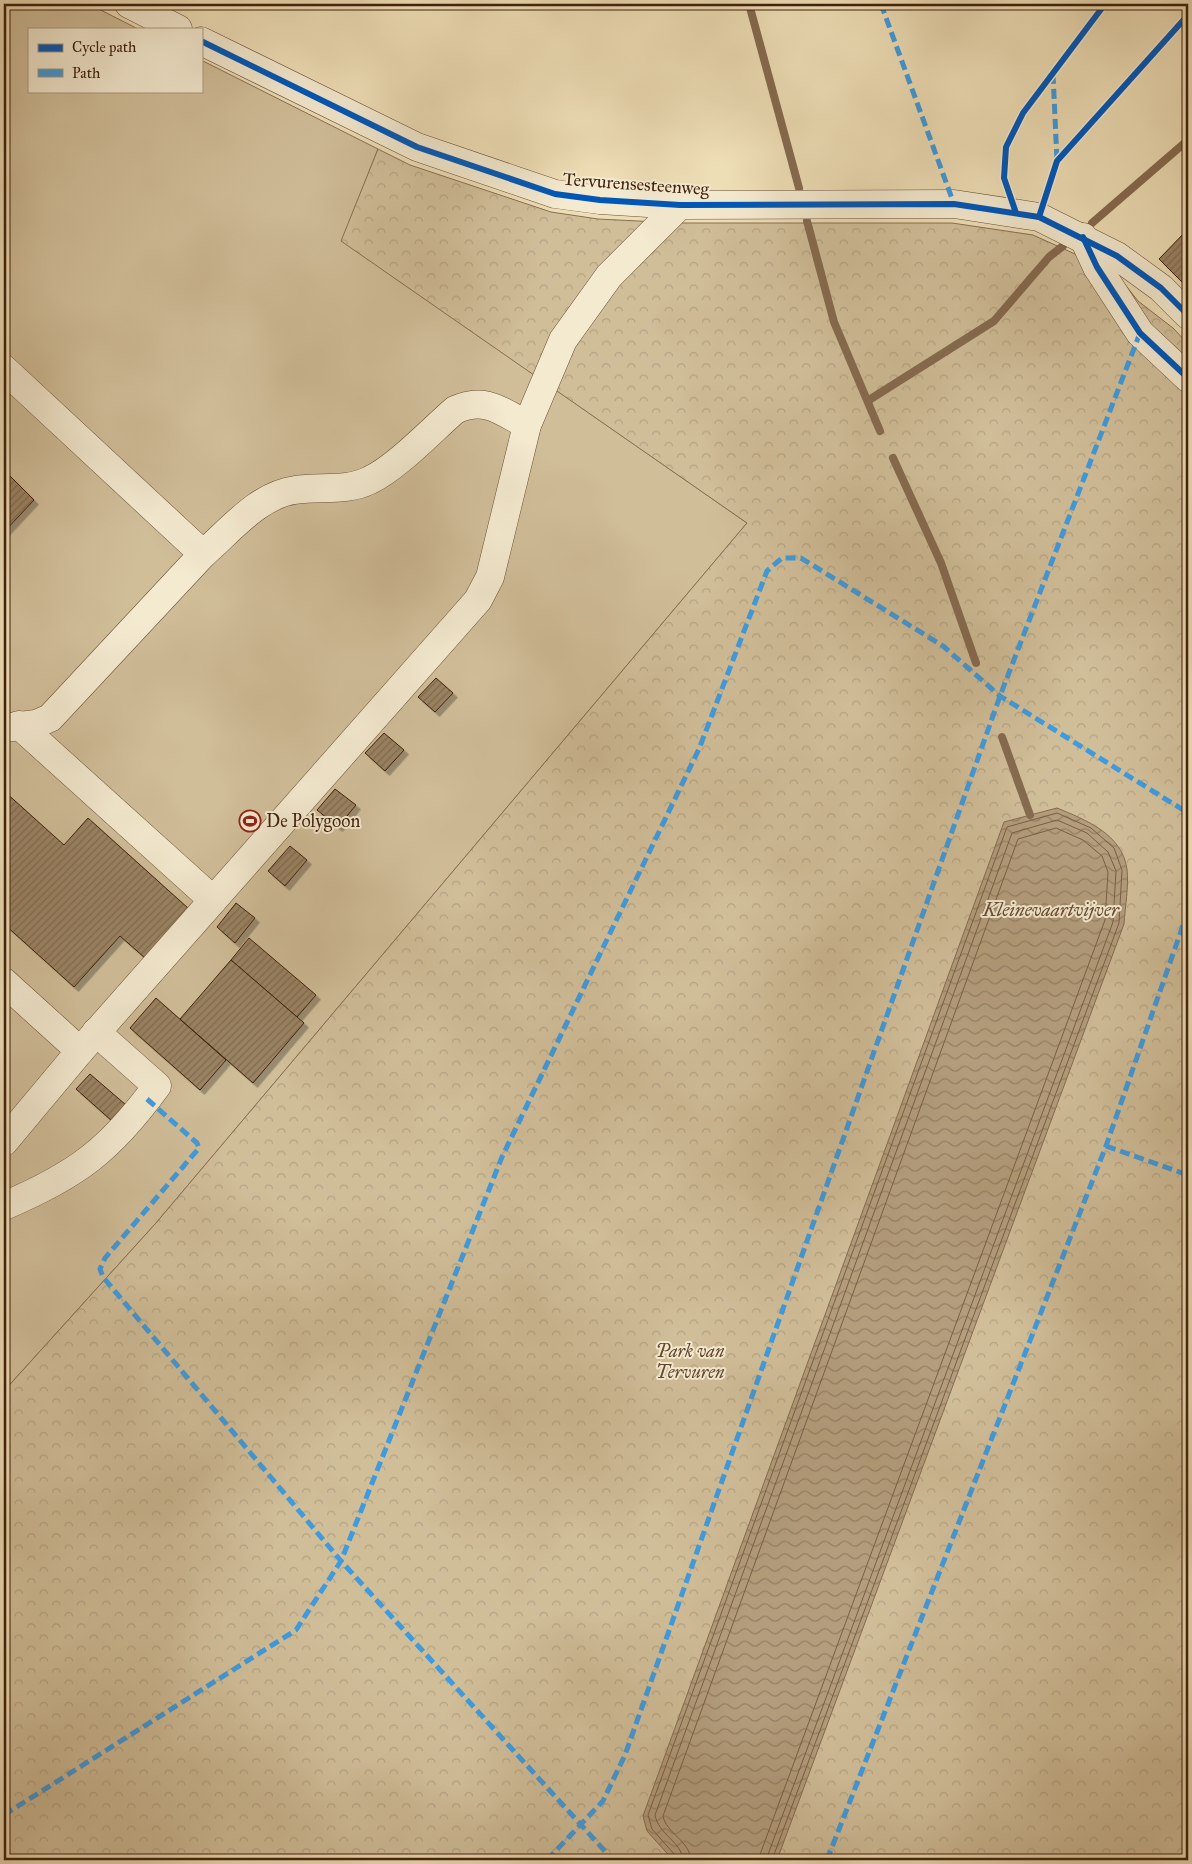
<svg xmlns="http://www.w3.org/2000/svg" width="1192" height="1864" viewBox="0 0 1192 1864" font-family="'IM FELL Great Primer',serif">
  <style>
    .green { fill: #d0be99; stroke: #886f52 }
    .park { fill: url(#park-crowns); stroke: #886f52 }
    .water { fill: url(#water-waves); stroke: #856b4f }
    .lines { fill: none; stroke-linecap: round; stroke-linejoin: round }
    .shore { stroke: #7a5e44; stroke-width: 1 }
    .stream { stroke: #856b4f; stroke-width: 8 }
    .building { fill: url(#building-hatch); stroke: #40200c; filter: url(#shadow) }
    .minor-casing { stroke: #6c5036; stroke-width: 29 }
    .minor { stroke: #f4ead0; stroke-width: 28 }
    .quiet { stroke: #3f9bde; stroke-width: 5; stroke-dasharray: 10 5; stroke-linecap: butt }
    .cycleway-casing { stroke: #f4ead0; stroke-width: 9 }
    .cycleway { stroke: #0057b8; stroke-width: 6 }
    .labels { text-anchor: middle; stroke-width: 4; stroke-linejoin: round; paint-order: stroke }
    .street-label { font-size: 18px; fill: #40200c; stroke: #f4ead0 }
    .poi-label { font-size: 18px; fill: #40200c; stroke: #f4ead0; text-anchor: start }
    .park-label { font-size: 18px; font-style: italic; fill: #64482f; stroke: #f4ead0 }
    .water-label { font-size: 19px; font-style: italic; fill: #684c33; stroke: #f4ead0 }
  </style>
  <defs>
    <pattern id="park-crowns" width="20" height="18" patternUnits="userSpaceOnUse" patternTransform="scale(1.25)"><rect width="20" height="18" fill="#d0be99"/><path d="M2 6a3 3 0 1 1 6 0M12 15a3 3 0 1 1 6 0" fill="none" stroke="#b4a383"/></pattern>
    <pattern id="water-waves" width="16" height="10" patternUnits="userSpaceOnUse" patternTransform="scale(1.25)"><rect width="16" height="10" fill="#b39d7c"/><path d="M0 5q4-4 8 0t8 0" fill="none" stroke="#938064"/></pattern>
    <pattern id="building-hatch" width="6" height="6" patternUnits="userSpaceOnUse" patternTransform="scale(1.25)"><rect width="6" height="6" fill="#9a8364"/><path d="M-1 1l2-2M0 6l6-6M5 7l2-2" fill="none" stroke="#7f6b51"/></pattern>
    <filter id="shadow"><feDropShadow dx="4.5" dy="4.5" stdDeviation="0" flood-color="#0004"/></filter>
  </defs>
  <rect width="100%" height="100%" fill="#eedeb6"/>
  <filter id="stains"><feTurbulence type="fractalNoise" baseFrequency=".004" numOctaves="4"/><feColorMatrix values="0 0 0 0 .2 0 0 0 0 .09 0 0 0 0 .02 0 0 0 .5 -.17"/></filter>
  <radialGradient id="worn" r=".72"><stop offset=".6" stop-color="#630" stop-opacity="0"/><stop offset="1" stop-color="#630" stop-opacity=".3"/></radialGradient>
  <polygon class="green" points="4,4 89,4 138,29 29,29 29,91 201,91 201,60 378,149 342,241 747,523 156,1223 4,1391"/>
  <polygon class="park" points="378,149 410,165 551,212 598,219 679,223 952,223 1033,235 1075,254 1123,282 1138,301 1173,328 1188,344 1188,1860 4,1860 4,1391 156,1223 747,523 341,241"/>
  <path class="water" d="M 1057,808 C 1086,820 1122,834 1127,869 C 1129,886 1125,907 1124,924 L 777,1860 L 673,1860 L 647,1831 L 643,1816 L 1004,822 Z"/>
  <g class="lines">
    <g class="shore">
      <polyline points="677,1860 675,1855 652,1829 648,1815 1007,827 1057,813 1091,828 1114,848 1122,870 1119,923 772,1860"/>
      <path d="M 683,1860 C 682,1842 658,1834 655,1815 L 1012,833 L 1057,820 L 1087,833 L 1108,852 L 1116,871 L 1113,922 L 766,1860"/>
      <path d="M 691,1860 C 690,1841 666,1833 663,1816 L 1018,839 L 1056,828 L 1083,840 L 1102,856 L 1108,872 L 1105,920 L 758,1860"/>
    </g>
    <g class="stream">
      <polyline points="749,4 799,188"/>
      <polyline points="807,221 834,322 880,431"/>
      <polyline points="1092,223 1188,140"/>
      <polyline points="869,400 994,321 1049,257 1063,246"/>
      <polyline points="893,458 941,563 976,663"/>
      <polyline points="1002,737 1030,815"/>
    </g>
  </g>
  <g class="building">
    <polygon points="1188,229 1188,288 1159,259"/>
    <polygon points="9,475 34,500 4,532 4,480"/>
    <polygon points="436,678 453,693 435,712 418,697"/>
    <polygon points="384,733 404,750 385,771 365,753"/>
    <polygon points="335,789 356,805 338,827 317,810"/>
    <polygon points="4,791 64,845 88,818 189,909 145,958 120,936 74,987 4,924"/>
    <polygon points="290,846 307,860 285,886 268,871"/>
    <polygon points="236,903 255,918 235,943 217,927"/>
    <polygon points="249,938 316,995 297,1017 231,960"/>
    <polygon points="231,960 304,1023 253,1083 180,1019"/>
    <polygon points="156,998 226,1060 200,1090 130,1028"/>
    <polygon points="90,1074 126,1105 112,1121 76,1089"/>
  </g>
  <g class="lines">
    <g class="minor-casing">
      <g id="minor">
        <polyline points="129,4 178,29"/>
        <polyline points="201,41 417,147 555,194 600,200 680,205 954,204 1039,217 1117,256 1161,288 1188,315"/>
        <polyline points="1083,237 1097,267 1140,333 1188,378"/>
        <path d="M 4,369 L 203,554 C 230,531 258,495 295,490 C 320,486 347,492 370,480 C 396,468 432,430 455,410 C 485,396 501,411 527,425"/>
        <polyline points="19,725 213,900"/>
        <polyline points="4,728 36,724 50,718 203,554"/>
        <polyline points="4,982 80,1051"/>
        <polyline points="4,1142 80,1051 478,600 490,577 527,425 563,340 609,276 680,205"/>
        <path d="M 4,1206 C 77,1175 110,1150 157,1086 L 96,1032"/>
      </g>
    </g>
    <use href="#minor" class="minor"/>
    <g class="quiet">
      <polyline points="881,4 954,204"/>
      <polyline points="1053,74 1057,161"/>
      <polyline points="147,1099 197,1143 199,1148 105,1258 100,1269 103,1277 341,1561 613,1860"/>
      <polyline points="1106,1146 1188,1175"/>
      <polyline points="4,1815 296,1630 341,1561 502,1157 699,749 767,571 782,558 801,558 943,646 1000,696 1188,813"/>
      <polyline points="547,1860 603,1801 625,1755 1000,696 1140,333"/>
      <polyline points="827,1860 1106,1146 1188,911"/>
    </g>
    <g class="cycleway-casing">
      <g id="cycleway">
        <polyline points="201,41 417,147 555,194 600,200 680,205 954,204 1039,217 1117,256 1161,288 1188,315"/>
        <polyline points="1016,213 1004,178 1006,147 1023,113 1105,4"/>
        <polyline points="1039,217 1057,161 1188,15"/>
        <polyline points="1083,237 1097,267 1140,333 1188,378"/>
      </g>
    </g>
    <use href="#cycleway" class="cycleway"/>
  </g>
  <defs>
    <g id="stadium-ring" transform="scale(1.125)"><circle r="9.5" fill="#f4ead0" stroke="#8f2418" stroke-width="1.5"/><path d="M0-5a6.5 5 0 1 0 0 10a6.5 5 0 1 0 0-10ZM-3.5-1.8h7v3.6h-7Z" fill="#8f2418"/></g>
  </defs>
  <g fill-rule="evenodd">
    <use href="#stadium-ring" x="250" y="821"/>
  </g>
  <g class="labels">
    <g class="street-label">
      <text transform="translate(636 184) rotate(4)" y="6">Tervurensesteenweg</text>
    </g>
    <g class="poi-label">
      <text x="266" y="827">De Polygoon</text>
    </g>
    <g class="park-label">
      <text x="690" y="1357">Park van<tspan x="690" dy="21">Tervuren</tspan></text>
    </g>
    <g class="water-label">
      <text x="1051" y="916">Kleinevaartvijver</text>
    </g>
  </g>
  <rect width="1192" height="1864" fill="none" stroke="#eedeb6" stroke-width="20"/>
  <rect x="5" y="5" width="1182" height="1854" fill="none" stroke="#40200c" stroke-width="2.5"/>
  <rect x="10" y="10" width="1172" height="1844" fill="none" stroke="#40200c"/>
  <rect x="28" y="28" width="175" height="65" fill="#f4ead0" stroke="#ac9982"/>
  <rect x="38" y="44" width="25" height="8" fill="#0057b8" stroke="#ac9982"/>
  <text x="72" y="52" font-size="15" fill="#40200c">Cycle path</text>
  <rect x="38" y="69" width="25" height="8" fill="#3f9bde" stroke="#ac9982"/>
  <text x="72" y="78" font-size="15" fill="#40200c">Path</text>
  <rect width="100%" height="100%" filter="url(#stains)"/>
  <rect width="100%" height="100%" fill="url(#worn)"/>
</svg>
